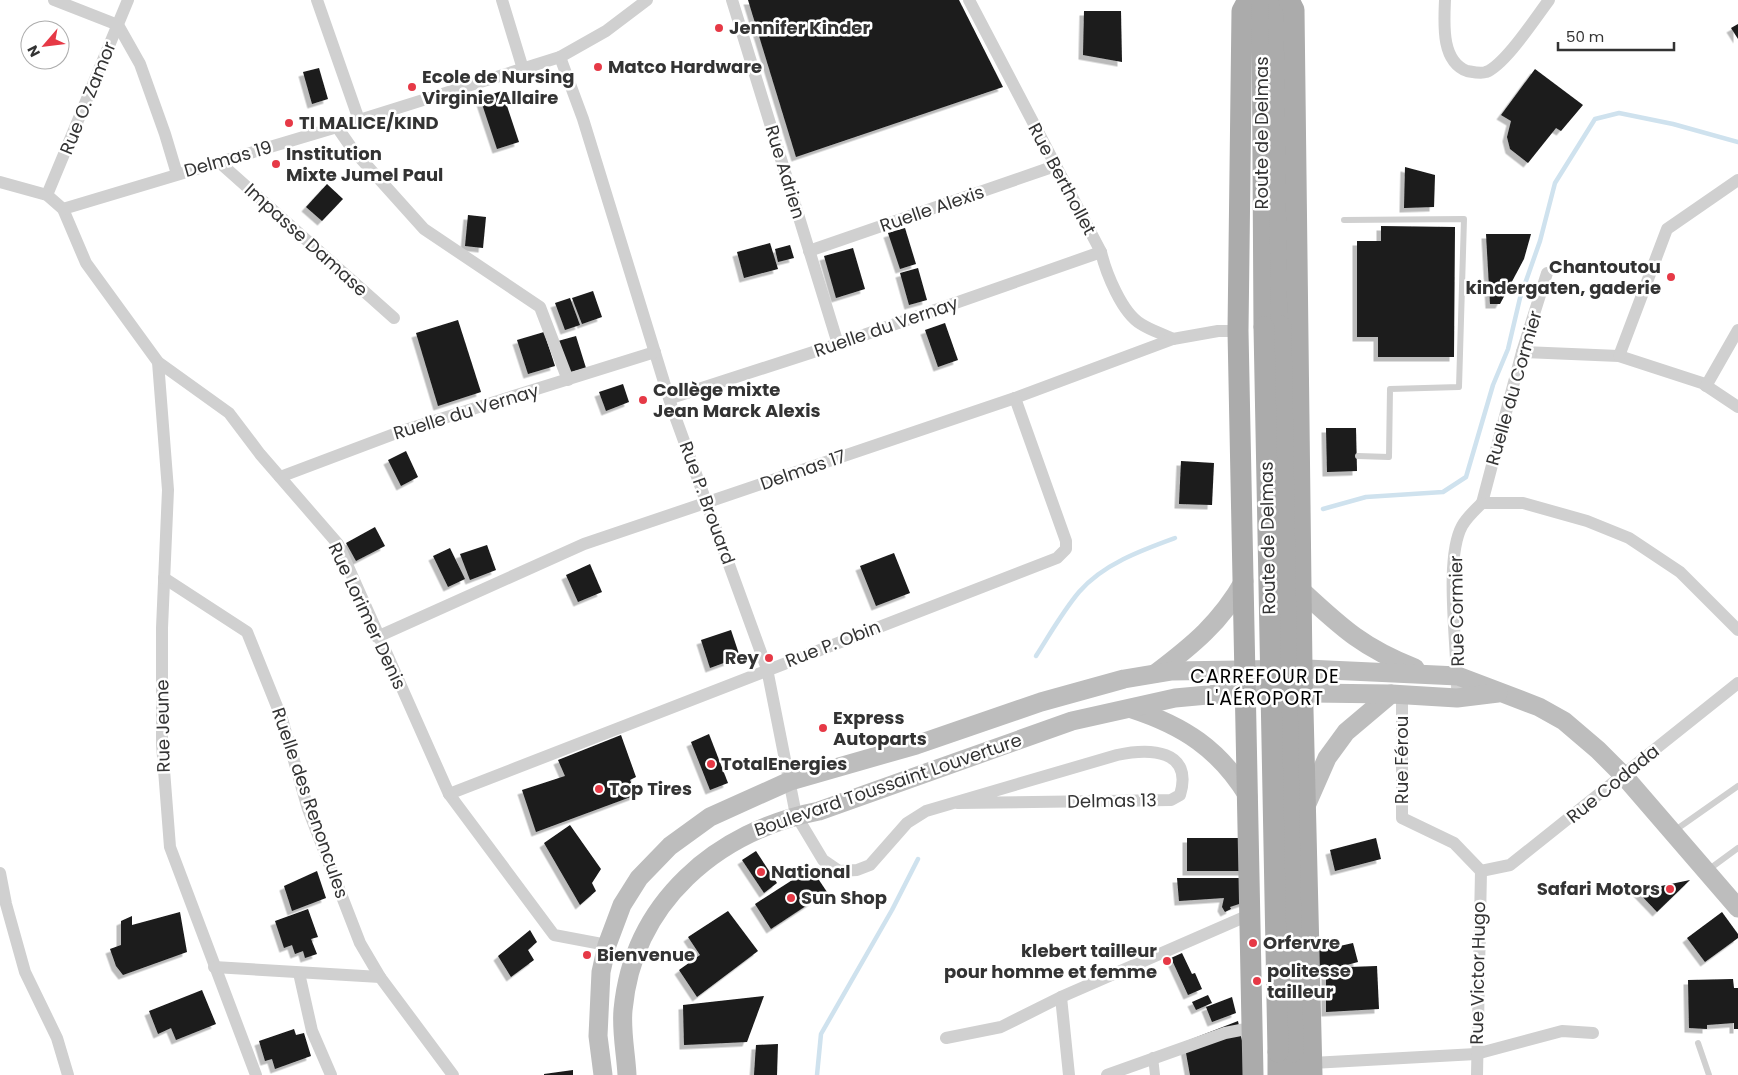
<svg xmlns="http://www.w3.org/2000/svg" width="1738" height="1075" viewBox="0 0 1738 1075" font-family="Poppins,sans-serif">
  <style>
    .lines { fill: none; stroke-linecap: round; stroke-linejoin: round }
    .stream { stroke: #cfe2ee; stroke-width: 4.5 }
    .building { fill: #1a1a1a; filter: url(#shadow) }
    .service { stroke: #d0d0d0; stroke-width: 6 }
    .pedestrian { stroke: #d0d0d0; stroke-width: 10 }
    .minor { stroke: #d0d0d0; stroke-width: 12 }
    .secondary { stroke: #bdbdbd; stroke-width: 19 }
    .primary { stroke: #ababab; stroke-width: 21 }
    .primary-bridge { stroke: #ababab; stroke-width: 21 }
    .poi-dot { fill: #e63946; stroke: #fff; stroke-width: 2 }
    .labels { text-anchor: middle; stroke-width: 5; stroke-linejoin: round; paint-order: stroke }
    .poi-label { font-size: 18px; font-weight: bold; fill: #333; stroke: #fff; text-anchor: start }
    .street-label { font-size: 18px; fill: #333; stroke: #fff }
    .neighbourhood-label { font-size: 19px; letter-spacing: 1px; fill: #000; stroke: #fff }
  </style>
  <defs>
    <filter id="shadow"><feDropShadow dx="-4.5" dy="4.5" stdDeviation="0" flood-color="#0004"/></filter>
  </defs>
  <rect width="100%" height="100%" fill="#fff"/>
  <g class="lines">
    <g class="stream">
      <polyline points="1323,509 1366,497 1443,492 1466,477 1493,385 1508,349 1520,298 1540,241 1555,183 1595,119 1619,113 1673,124 1738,142"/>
      <path d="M 1036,656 C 1050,634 1063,611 1079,592 C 1103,564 1142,550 1175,538"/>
      <polyline points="817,1075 821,1034 892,910 918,859"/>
    </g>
  </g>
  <g class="building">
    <polygon points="748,0 959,0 1003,87 796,157"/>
    <polygon points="1084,11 1121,11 1122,62 1083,55"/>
    <polygon points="1738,24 1738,39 1731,28"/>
    <polygon points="319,68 328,99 312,104 303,72"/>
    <polygon points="1535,69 1583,105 1561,131 1556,128 1528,163 1510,149 1507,137 1511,121 1501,115"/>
    <polygon points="502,91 519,142 497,149 480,98"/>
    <polygon points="1405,167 1435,175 1434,207 1404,208"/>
    <polygon points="327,184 343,199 322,221 306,207"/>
    <polygon points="468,215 486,217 483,248 465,246"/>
    <polygon points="1381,226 1455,227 1454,357 1378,357 1378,337 1357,337 1357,241 1381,241"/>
    <polygon points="905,228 916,264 900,269 888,233"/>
    <polygon points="1486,234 1531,234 1524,259 1500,304 1490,304"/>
    <polygon points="770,243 778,269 744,278 737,252"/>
    <polygon points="790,245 794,258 778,262 775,249"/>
    <polygon points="853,248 865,289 836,298 824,256"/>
    <polygon points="918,268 927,300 909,305 900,273"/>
    <polygon points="593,291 602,317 582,324 572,298"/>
    <polygon points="570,298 580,325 565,330 555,303"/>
    <polygon points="458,320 481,392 438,406 416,333"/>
    <polygon points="945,323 958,360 938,367 925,330"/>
    <polygon points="544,332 555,366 528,374 517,340"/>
    <polygon points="576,336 586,368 567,373 558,341"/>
    <polygon points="623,384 629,402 606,411 599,392"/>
    <polygon points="1326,428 1356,428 1357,471 1327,472"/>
    <polygon points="406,451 418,477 401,486 388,460"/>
    <polygon points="1181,461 1214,463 1212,505 1179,504"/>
    <polygon points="375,527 385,546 356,561 346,543"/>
    <polygon points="487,545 496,570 470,580 460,554"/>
    <polygon points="450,548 465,579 448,587 433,556"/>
    <polygon points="894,553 910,593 876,606 860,566"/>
    <polygon points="590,564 602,592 578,602 566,575"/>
    <polygon points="731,630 740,657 710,668 701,640"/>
    <polygon points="709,734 728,783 710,790 691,742"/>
    <polygon points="621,735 636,777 630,780 636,795 536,832 522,790 565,776 558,760"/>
    <polygon points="570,825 601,869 592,883 596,891 580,905 544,843"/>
    <rect x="1187" y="838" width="57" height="33"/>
    <polygon points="1376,838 1381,859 1335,871 1330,850"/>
    <polygon points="756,851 777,883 764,893 742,860"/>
    <polygon points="811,868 827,892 771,929 755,904"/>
    <polygon points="317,871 326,898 292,911 284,886"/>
    <polygon points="1177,878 1243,878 1245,902 1230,907 1231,909 1225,912 1222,907 1224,898 1179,901"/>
    <polygon points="1690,880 1657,912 1637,891"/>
    <polygon points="308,909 318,937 311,939 317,954 305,958 303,951 295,954 292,945 284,948 275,921"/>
    <polygon points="728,911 758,951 697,997 679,970 700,955 688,937"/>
    <polygon points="180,912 187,952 123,975 116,966 110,949 121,945 121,921 132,916 132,925"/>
    <polygon points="1722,912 1738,934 1738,938 1705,962 1687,938"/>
    <polygon points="530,930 537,942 528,950 534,960 511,977 498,956"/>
    <polygon points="1329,941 1331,948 1353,943 1358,962 1320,972 1313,947"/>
    <polygon points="1182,953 1192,974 1195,973 1202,989 1188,995 1171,958"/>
    <polygon points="1377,966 1379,1009 1326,1012 1326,974 1349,967"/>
    <polygon points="1733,979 1734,988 1738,988 1738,1029 1734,1029 1734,1023 1707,1025 1707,1029 1689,1028 1688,980"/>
    <polygon points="202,990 216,1024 176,1040 171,1028 158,1034 149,1011"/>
    <polygon points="1208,995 1212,1003 1196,1010 1192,1002"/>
    <polygon points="764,996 747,1042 684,1045 683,1005"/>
    <polygon points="1232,997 1236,1013 1212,1022 1206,1007"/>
    <polygon points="1238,1021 1249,1075 1190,1075 1184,1042"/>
    <polygon points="294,1029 296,1035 304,1033 311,1056 275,1069 272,1059 265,1061 259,1041"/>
    <polygon points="778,1044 777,1075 754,1075 756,1045"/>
    <polygon points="573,1070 573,1075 544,1075 544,1074"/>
  </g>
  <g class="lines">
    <g class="service">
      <polyline points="1344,220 1464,219 1459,387 1390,389 1389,457 1358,456"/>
      <polyline points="1674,831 1738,786"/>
      <polyline points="1708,870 1738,848"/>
      <polyline points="1698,1043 1709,1075"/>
    </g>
    <polyline class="pedestrian" points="1153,1057 1155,1075"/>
    <g class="minor">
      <polyline points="54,0 118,25 140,64 165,134 177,174"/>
      <polyline points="317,0 359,120"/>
      <polyline points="502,0 523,69"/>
      <polyline points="732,0 838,344"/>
      <path d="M 969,0 L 1101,252 C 1106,273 1122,313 1141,324 C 1150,330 1163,334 1173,339"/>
      <path d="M 1445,0 C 1444,24 1441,61 1467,71 C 1473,72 1481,74 1486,72 C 1505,65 1536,17 1549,0"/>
      <path d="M 560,57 L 583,119 L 672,408 L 767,669 L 796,815 L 823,860 L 839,871 L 857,870 L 870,865 L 907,823 L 926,811 L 1117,755 C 1149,748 1194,749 1180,795 L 1171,800 L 957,803"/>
      <polyline points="337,127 353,150 424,229 540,307 568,380"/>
      <polyline points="219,162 394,318"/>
      <polyline points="0,182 47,195 63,209 86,263 158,362 229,413 260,454 338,544 449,794 554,935 607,945"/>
      <polyline points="47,195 128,0"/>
      <polyline points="63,209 337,127 560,57 606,31 647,0"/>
      <polyline points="809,251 1055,166"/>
      <polyline points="1522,352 1619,356 1702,383 1738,407"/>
      <polyline points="1619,356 1667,229 1738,180"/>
      <polyline points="158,362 168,490 162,628 162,744 170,847 256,1075"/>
      <polyline points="1706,386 1738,330"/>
      <polyline points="671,398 838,344 1101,252"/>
      <polyline points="280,477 402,431 655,352"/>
      <polyline points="1482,503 1523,503 1587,521 1629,538 1680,572 1738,630"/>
      <polyline points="1482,503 1522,352 1547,273"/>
      <polyline points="164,578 247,632 282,719 308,809 360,943 380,977 453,1075"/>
      <polyline points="377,637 584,544 1015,398 1173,339 1218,331 1238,331"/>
      <polyline points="1402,695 1402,818 1454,843 1481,871"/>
      <path d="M 1457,698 C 1459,655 1443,561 1462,526 C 1467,517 1475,510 1482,503"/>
      <polyline points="449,794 1057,558 1066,549 1066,541 1015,398"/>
      <polyline points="1481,871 1510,865 1738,683"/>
      <polyline points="0,873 6,904 25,972 57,1038 68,1075"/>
      <polyline points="214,967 380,977"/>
      <polyline points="299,973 312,1031 331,1075"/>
      <polyline points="1061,997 1069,1075"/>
      <polyline points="946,1038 1001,1027 1061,997 1249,915"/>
      <polyline points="1312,1063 1476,1054 1562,1031 1593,1033"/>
      <polyline points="1107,1075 1225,1033 1251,1028"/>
      <polyline points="1477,1075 1481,871"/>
    </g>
    <g class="secondary">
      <path d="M 1301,590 C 1341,627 1363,648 1415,668"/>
      <path d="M 1156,673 C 1193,645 1221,622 1244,581"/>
      <path d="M 1132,709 C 1184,726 1219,749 1248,796"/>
      <polyline points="1306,806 1327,758 1346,732 1391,694"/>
      <polyline points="603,1075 598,1036 601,972 607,945 622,905 639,878 670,846 710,817 790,781 916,745 1041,702 1124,679 1172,671 1307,669 1458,676 1539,707 1564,721 1598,750 1624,776 1738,908"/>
      <path d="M 627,1075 C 626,1054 621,1031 623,1010 C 633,902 717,831 819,811 L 1072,721 L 1175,698 L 1240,692 L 1391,694 L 1457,698 L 1498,693"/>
    </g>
    <g class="primary">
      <polyline points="1248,0 1242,11 1238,331 1253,1075"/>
      <polyline points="1262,0 1264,327"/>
      <polyline points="1279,0 1281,326"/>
      <polyline points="1289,0 1294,10 1302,669 1312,1075"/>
      <polyline points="1278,1052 1278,1075"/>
      <polyline points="1293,1052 1293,1075"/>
    </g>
    <g class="primary-bridge">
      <polyline points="1281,326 1293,1052"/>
      <polyline points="1264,327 1278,1052"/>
    </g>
  </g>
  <g class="poi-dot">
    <circle cx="719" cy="28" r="5"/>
    <circle cx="598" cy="67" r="5"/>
    <circle cx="412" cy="87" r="5"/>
    <circle cx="289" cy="123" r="5"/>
    <circle cx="276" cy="164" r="5"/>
    <circle cx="1671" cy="277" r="5"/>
    <circle cx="643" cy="400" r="5"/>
    <circle cx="769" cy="658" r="5"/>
    <circle cx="823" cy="728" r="5"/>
    <circle cx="711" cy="764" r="5"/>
    <circle cx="599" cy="789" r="5"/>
    <circle cx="761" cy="872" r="5"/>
    <circle cx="1670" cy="889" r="5"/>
    <circle cx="791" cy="898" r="5"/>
    <circle cx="1253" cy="943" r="5"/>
    <circle cx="587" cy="955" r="5"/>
    <circle cx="1167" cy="961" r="5"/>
    <circle cx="1257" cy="981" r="5"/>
  </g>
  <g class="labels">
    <g class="poi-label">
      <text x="729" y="34">Jennifer Kinder</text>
      <text x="608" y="73">Matco Hardware</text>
      <text x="422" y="83">Ecole de Nursing<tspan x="422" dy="21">Virginie Allaire</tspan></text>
      <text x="299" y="129">TI MALICE/KIND</text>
      <text x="286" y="160">Institution<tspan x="286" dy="21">Mixte Jumel Paul</tspan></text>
      <text x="1661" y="273" text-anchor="end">Chantoutou<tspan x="1661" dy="21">kindergaten, gaderie</tspan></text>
      <text x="653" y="396">Collège mixte<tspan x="653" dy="21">Jean Marck Alexis</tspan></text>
      <text x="759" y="664" text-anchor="end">Rey</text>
      <text x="833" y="724">Express<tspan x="833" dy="21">Autoparts</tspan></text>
      <text x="721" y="770">TotalEnergies</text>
      <text x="609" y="795">Top Tires</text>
      <text x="771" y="878">National</text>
      <text x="1660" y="895" text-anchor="end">Safari Motors</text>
      <text x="801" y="904">Sun Shop</text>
      <text x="1263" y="949">Orfervre</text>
      <text x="1157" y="957" text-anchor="end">klebert tailleur<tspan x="1157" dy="21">pour homme et femme</tspan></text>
      <text x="597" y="961">Bienvenue</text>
      <text x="1267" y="977">politesse<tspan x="1267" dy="21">tailleur</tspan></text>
    </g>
    <g class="street-label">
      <text transform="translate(88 98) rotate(-68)" y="6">Rue O. Zamor</text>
      <text transform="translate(1262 133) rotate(-90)" y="6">Route de Delmas</text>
      <text transform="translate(228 159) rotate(-16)" y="6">Delmas 19</text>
      <text transform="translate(785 172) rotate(73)" y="6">Rue Adrien</text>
      <text transform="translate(1062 179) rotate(62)" y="6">Rue Berthollet</text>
      <text transform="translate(932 209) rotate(-19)" y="6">Ruelle Alexis</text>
      <text transform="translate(306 240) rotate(42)" y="6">Impasse Damase</text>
      <text transform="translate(886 327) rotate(-19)" y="6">Ruelle du Vernay</text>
      <text transform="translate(1514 388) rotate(-74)" y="6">Ruelle du Cormier</text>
      <text transform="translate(466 412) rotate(-17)" y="6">Ruelle du Vernay</text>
      <text transform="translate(803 470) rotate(-19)" y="6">Delmas 17</text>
      <text transform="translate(707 503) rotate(70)" y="6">Rue P. Brouard</text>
      <text transform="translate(1268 538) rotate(-91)" y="6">Route de Delmas</text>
      <text transform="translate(1457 611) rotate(-91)" y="6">Rue Cormier</text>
      <text transform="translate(367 616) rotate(65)" y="6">Rue Lorimer Denis</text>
      <text transform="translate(833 644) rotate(-21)" y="6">Rue P. Obin</text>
      <text transform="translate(163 726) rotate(-91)" y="6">Rue Jeune</text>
      <text transform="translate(1402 760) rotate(-90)" y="6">Rue Férou</text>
      <text transform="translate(1613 784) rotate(-39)" y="6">Rue Codada</text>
      <text transform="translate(888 785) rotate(-19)" y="6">Boulevard Toussaint Louverture</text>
      <text transform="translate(1112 801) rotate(-1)" y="6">Delmas 13</text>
      <text transform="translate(310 803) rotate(71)" y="6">Ruelle des Renoncules</text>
      <text transform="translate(1478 973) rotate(-89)" y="6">Rue Victor Hugo</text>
    </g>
    <g class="neighbourhood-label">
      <text x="1265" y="683">CARREFOUR DE<tspan x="1265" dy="22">L'AÉROPORT</tspan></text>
    </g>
  </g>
  <g transform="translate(45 45) rotate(242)"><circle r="24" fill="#ffffff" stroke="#adadad"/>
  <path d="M0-4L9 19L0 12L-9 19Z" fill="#e63946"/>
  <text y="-8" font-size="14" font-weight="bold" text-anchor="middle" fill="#333333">N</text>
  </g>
  <path d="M1558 42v8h116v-8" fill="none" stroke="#333333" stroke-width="2.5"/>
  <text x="1566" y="42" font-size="15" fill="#333333" stroke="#ffffff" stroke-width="4" paint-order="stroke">50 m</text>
</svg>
